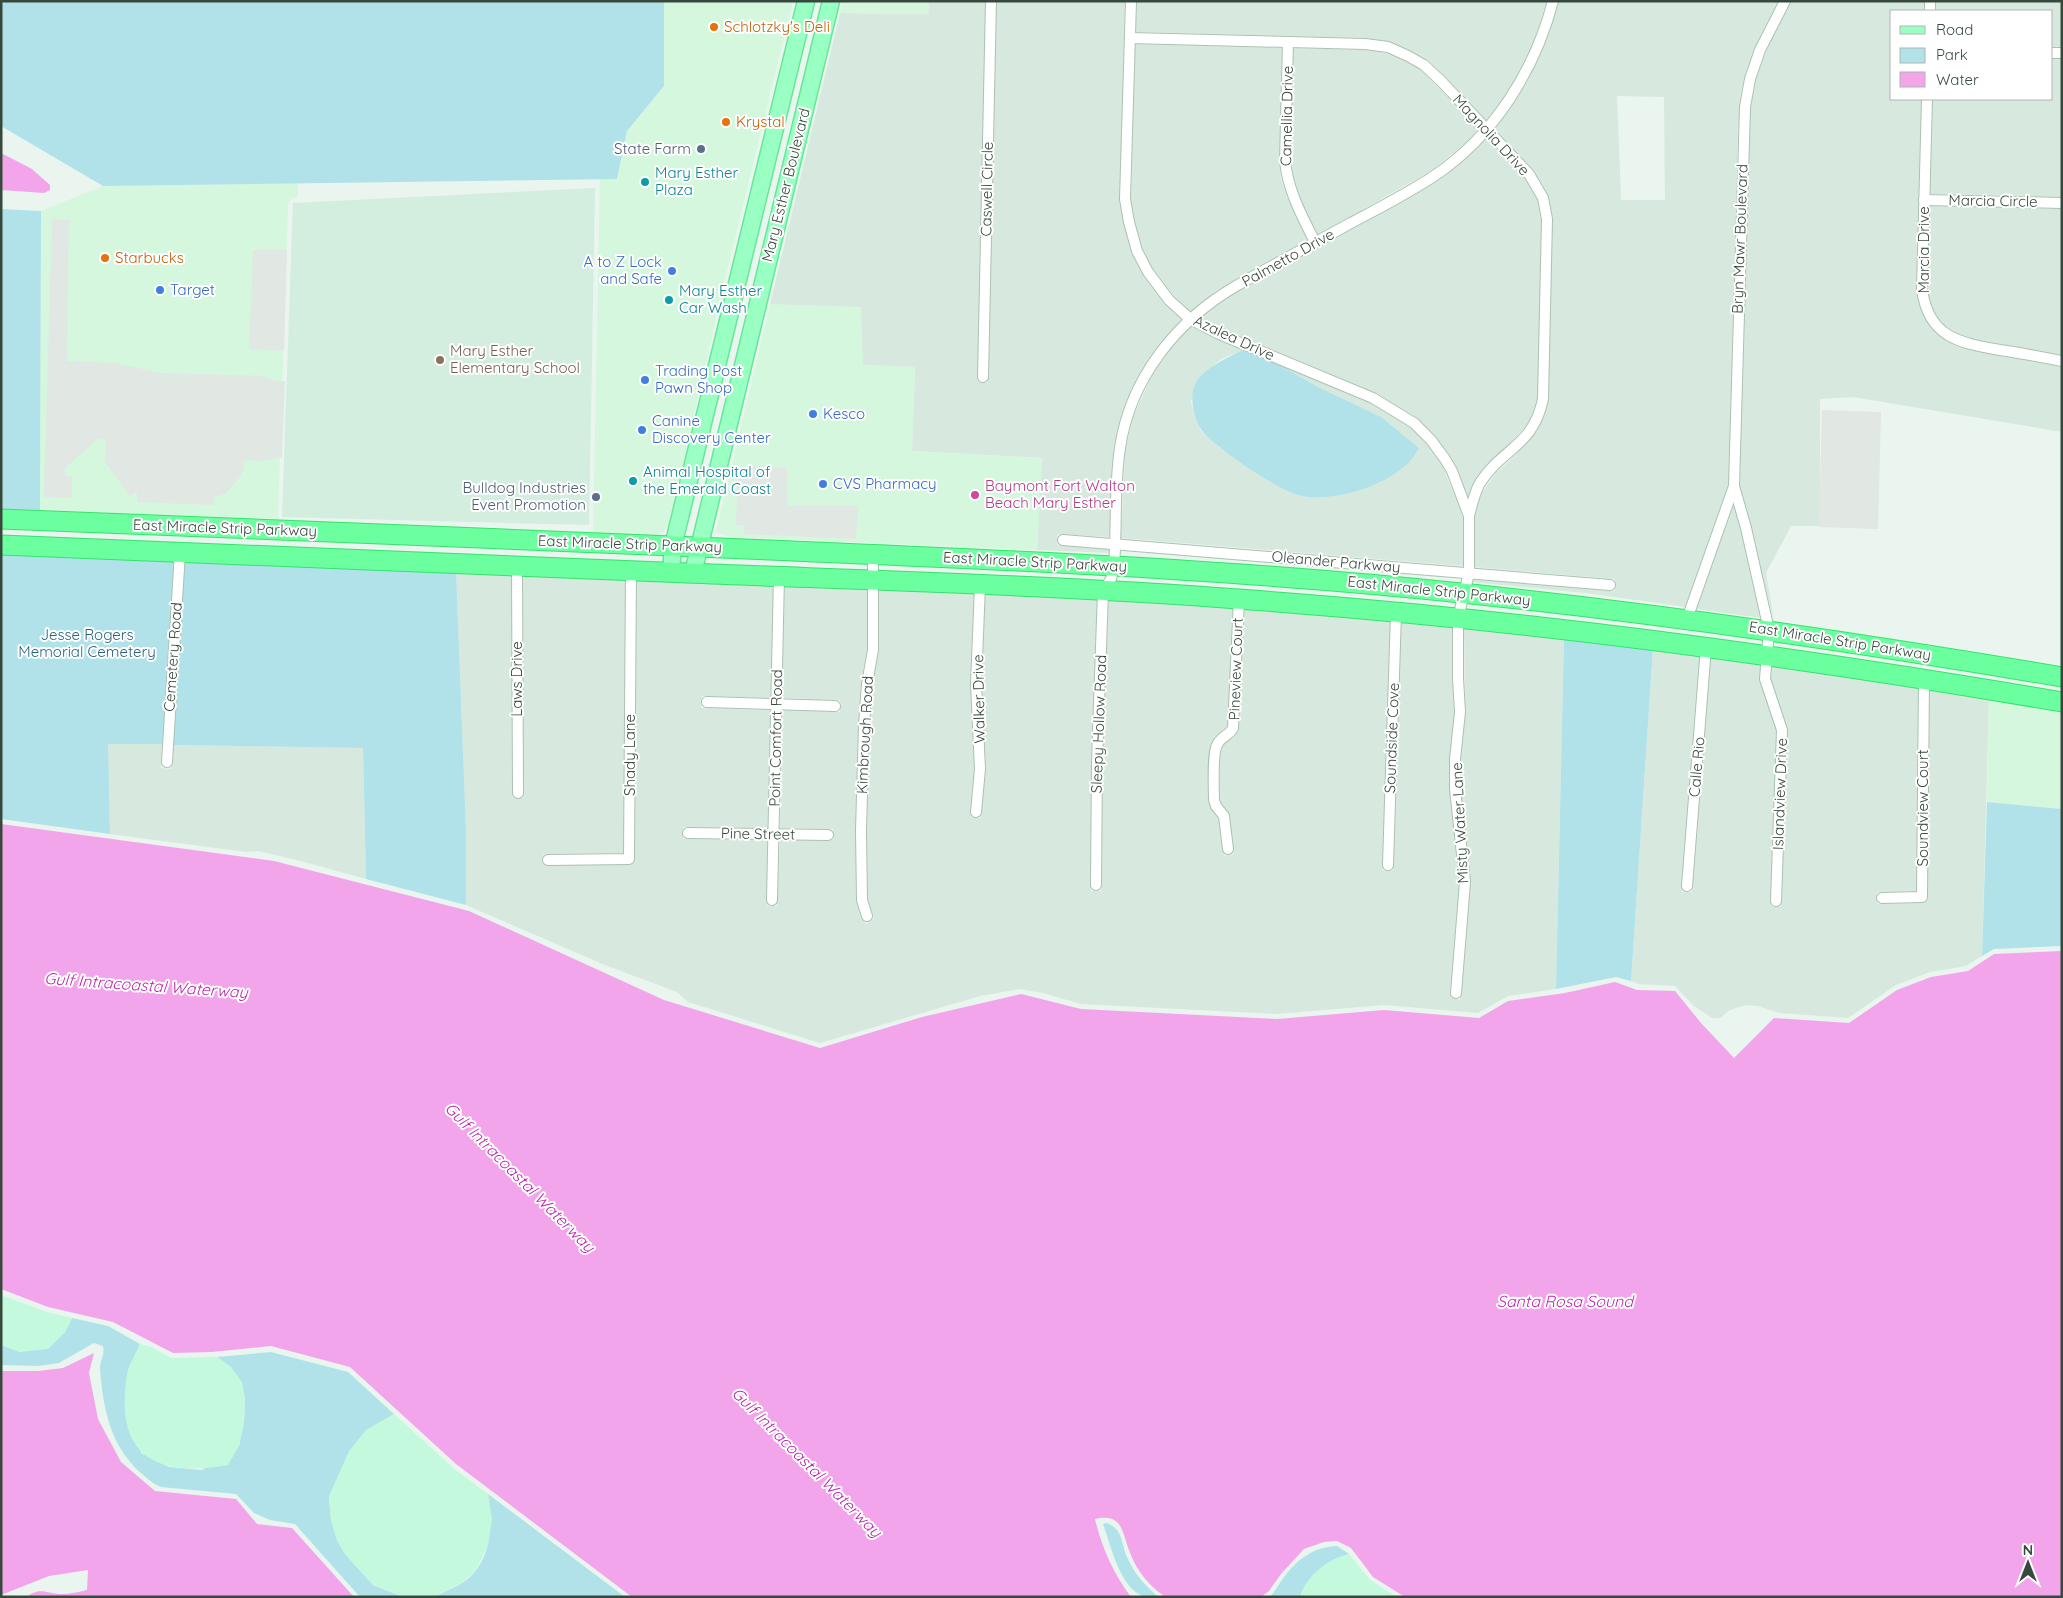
<svg xmlns="http://www.w3.org/2000/svg" width="2063" height="1598" viewBox="0 0 2063 1598" font-family="Quicksand,sans-serif">
  <style>
    .residential { fill: #d7e9de; fill-rule: evenodd }
    .commercial { fill: #d5f7de }
    .education { fill: #d3eede }
    .green { fill: #b1e2ea }
    .sand { fill: #c5f9de }
    .parking { fill: #e1e7e3 }
    .water { fill: #f3a5eb }
    .lines { fill: none; stroke-linecap: round; stroke-linejoin: round }
    .street-casing { stroke: #abc1b3; stroke-width: 12 }
    .primary-casing { stroke: #65e898; stroke-width: 19 }
    .highway-casing { stroke: #36e26d; stroke-width: 21 }
    .street { stroke: #fff; stroke-width: 10 }
    .primary { stroke: #99ffc2; stroke-width: 16 }
    .highway { stroke: #6bff9f; stroke-width: 19 }
    .food-dot { fill: #e8710a; stroke: #fff; stroke-width: 2 }
    .service-dot { fill: #5c6f8a; stroke: #fff; stroke-width: 2 }
    .culture-dot { fill: #0f9aa8; stroke: #fff; stroke-width: 2 }
    .shop-dot { fill: #3f7fe0; stroke: #fff; stroke-width: 2 }
    .education-dot { fill: #8d6e63; stroke: #fff; stroke-width: 2 }
    .hotel-dot { fill: #d1479c; stroke: #fff; stroke-width: 2 }
    .labels { text-anchor: middle; stroke-width: 4; stroke-linejoin: round; paint-order: stroke }
    .food-label { font-size: 15px; fill: #c56008; stroke: #fff; text-anchor: start }
    .street-label { font-size: 15px; fill: #37493d; stroke: #fff }
    .service-label { font-size: 15px; fill: #4e5e75; stroke: #fff; text-anchor: end }
    .culture-label { font-size: 15px; fill: #0d838f; stroke: #fff; text-anchor: start }
    .shop-label { font-size: 15px; fill: #366cbe; stroke: #fff; text-anchor: start }
    .education-label { font-size: 15px; fill: #785e54; stroke: #fff; text-anchor: start }
    .hotel-label { font-size: 15px; fill: #b23c85; stroke: #fff; text-anchor: start }
    .park-label { font-size: 15px; fill: #28637e; stroke: #fff }
    .water-label { font-size: 16px; font-style: italic; fill: #b92caa; stroke: #fff }
  </style>
  <rect width="100%" height="100%" fill="#e9f5ee"/>
  <g class="residential">
    <polygon points="929,1 986,1 978,382 988,383 996,1 1125,1 1120,200 1124,224 1132,253 1144,275 1165,304 1182,319 1161,342 1145,366 1124,412 1115,450 1111,537 1058,534 1057,545 1110,549 1110,553 1037,550 1042,458 912,451 915,367 863,365 770,304 840,13 928,14"/>
    <polygon points="1136,1 1547,1 1531,51 1519,73 1501,102 1486,120 1428,60 1389,42 1365,38 1135,32"/>
    <path d="M 1558,1 L 1780,1 L 1755,48 L 1741,92 L 1738,132 L 1729,484 L 1686,607 L 1585,593 L 1472,582 L 1473,579 L 1615,591 L 1615,579 L 1474,567 L 1474,517 L 1481,494 L 1496,473 L 1520,451 L 1538,430 L 1548,400 L 1552,217 L 1548,197 L 1541,182 L 1532,170 L 1494,127 L 1509,110 L 1528,80 L 1550,31 ZM 1617,96 L 1664,97 L 1665,200 L 1621,200 Z"/>
    <polygon points="1791,1 1925,1 1925,11 1892,11 1892,99 1922,99 1917,289 1919,304 1928,323 1936,333 1958,347 2062,367 2062,432 1853,397 1820,399 1820,526 1791,526 1766,573 1774,620 1739,486 1750,107 1754,81 1764,53"/>
    <polygon points="1935,1 2062,1 2062,48 2052,47 2052,11 1935,11"/>
    <polygon points="1135,44 1283,48 1280,161 1281,178 1289,201 1308,240 1217,290 1190,312 1173,295 1152,268 1142,248 1134,221 1131,199"/>
    <polygon points="1293,48 1365,50 1387,53 1406,61 1421,70 1479,128 1468,141 1431,171 1317,235 1298,195 1291,176 1290,161"/>
    <polygon points="2052,59 2062,59 2062,197 1930,194 1932,99 2052,99"/>
    <polygon points="1487,136 1525,178 1538,200 1542,220 1539,380 1536,408 1530,422 1476,480 1468,500 1449,456 1434,435 1416,417 1374,392 1221,329 1200,318 1222,301 1238,291 1436,182 1475,150"/>
    <polygon points="1929,206 2062,209 2062,355 1971,339 1961,336 1943,324 1931,307 1928,289"/>
    <polygon points="1191,326 1243,350 1221,359 1195,382 1191,403 1201,431 1221,449 1267,479 1298,495 1320,388 1281,366 1370,403 1411,428 1427,444 1441,462 1463,516 1463,566 1121,538 1125,451 1133,417 1153,373 1169,350"/>
    <polygon points="1733,503 1741,529 1762,618 1696,609"/>
    <polygon points="456,569 512,571 513,798 523,798 522,571 626,576 624,853 543,854 543,865 629,865 634,859 636,577 774,583 772,698 702,696 701,708 772,710 770,828 683,827 683,839 770,840 767,906 777,906 780,840 833,840 833,829 780,828 782,710 840,712 840,700 782,698 784,584 868,587 867,650 861,683 859,724 856,831 857,900 859,911 866,924 874,918 867,899 866,832 869,725 872,685 878,650 878,588 975,592 971,684 975,768 971,817 980,818 985,769 981,684 985,592 1098,597 1091,761 1091,891 1101,891 1102,761 1108,598 1233,606 1228,727 1217,736 1211,744 1209,790 1211,808 1219,819 1221,827 1224,856 1234,854 1229,814 1219,799 1220,752 1224,744 1234,737 1238,728 1244,607 1391,618 1383,870 1393,870 1401,619 1453,624 1455,712 1450,758 1450,789 1460,882 1451,998 1460,1000 1470,881 1460,789 1461,759 1465,713 1464,626 1564,638 1556,989 1508,996 1478,1013 1384,1005 1277,1014 1081,1004 1043,993 1020,989 980,996 820,1043 688,1002 677,992 605,965 466,905 466,829"/>
    <polygon points="1653,648 1700,654 1682,892 1692,892 1710,656 1760,664 1760,681 1777,731 1771,906 1781,907 1787,730 1770,679 1770,665 1918,688 1917,891 1877,892 1877,904 1922,903 1927,897 1929,690 1989,699 1982,956 1966,966 1930,972 1896,985 1848,1018 1779,1013 1758,1006 1745,1005 1730,1010 1720,1018 1712,1018 1694,1006 1675,986 1638,984 1631,981"/>
    <polygon points="107,744 163,744 161,768 171,769 173,745 363,748 366,879 301,861 258,851 246,852 110,834"/>
  </g>
  <g class="commercial">
    <polygon points="664,1 793,1 726,275 669,524 663,532 656,535 593,533 600,179 617,179 627,131 664,86"/>
    <polygon points="843,1 929,1 928,14 840,13"/>
    <polygon points="298,183 298,197 292,198 288,203 278,517 279,519 40,510 41,211 103,186"/>
    <polygon points="770,304 861,307 863,365 915,367 912,451 1042,458 1037,550 730,537 716,532"/>
    <polygon points="1989,699 2062,711 2062,809 1987,802"/>
  </g>
  <polygon class="education" points="595,188 589,525 282,517 293,203"/>
  <g class="green">
    <polygon points="1,1 664,1 664,86 627,131 617,179 103,186 1,126"/>
    <polygon points="1,209 41,211 40,510 1,509"/>
    <path d="M 1243,350 L 1281,366 L 1320,388 L 1381,417 L 1419,448 C 1416,452 1414,457 1411,460 C 1388,486 1331,504 1298,495 C 1277,489 1217,449 1203,432 C 1194,421 1188,394 1196,382 C 1205,368 1228,357 1243,350 Z"/>
    <polygon points="1,554 174,560 163,744 108,744 110,834 1,819"/>
    <polygon points="184,560 456,569 466,829 466,905 366,879 363,748 173,745"/>
    <polygon points="1564,638 1653,648 1631,981 1616,977 1556,989"/>
    <polygon points="1987,802 2062,809 2062,946 1994,949 1982,956"/>
    <path d="M 72,1318 L 108,1326 L 140,1344 L 138,1350 L 141,1453 L 169,1467 L 202,1470 L 239,1446 L 244,1422 L 245,1398 L 231,1367 L 217,1357 L 271,1352 L 348,1372 L 394,1414 L 388,1419 L 329,1496 L 331,1520 L 337,1540 L 345,1554 L 373,1585 L 403,1597 L 360,1597 L 295,1524 L 270,1520 L 254,1513 L 236,1494 L 161,1487 C 153,1484 148,1479 142,1474 C 110,1446 103,1409 100,1368 C 100,1360 105,1355 103,1346 L 94,1343 L 59,1363 L 38,1366 L 1,1365 L 1,1345 L 20,1352 L 65,1332 Z"/>
    <path d="M 488,1494 L 625,1597 L 434,1597 C 442,1593 451,1589 459,1585 C 492,1566 493,1527 488,1494 Z"/>
    <path d="M 1107,1523 C 1125,1531 1120,1544 1128,1559 C 1135,1575 1146,1586 1158,1597 C 1155,1597 1150,1598 1146,1597 C 1120,1591 1111,1545 1103,1524 Z"/>
    <path d="M 1337,1546 L 1349,1554 C 1327,1560 1308,1574 1300,1597 L 1270,1597 C 1275,1591 1279,1584 1284,1577 C 1298,1559 1313,1547 1337,1546 Z"/>
  </g>
  <g class="sand">
    <polygon points="1,1295 47,1312 72,1318 65,1332 48,1349 20,1352 1,1345"/>
    <path d="M 140,1344 L 151,1347 L 171,1358 L 217,1357 L 231,1367 L 242,1382 L 245,1398 L 244,1422 L 239,1446 L 228,1465 C 155,1478 114,1455 127,1375 C 128,1365 136,1354 140,1344 Z"/>
    <polygon points="394,1414 453,1468 488,1494 492,1519 488,1545 476,1570 460,1584 434,1597 403,1597 373,1585 345,1554 337,1540 331,1520 329,1496 349,1451 366,1430"/>
    <path d="M 1349,1554 L 1370,1580 L 1397,1597 L 1300,1597 C 1308,1574 1327,1560 1349,1554 Z"/>
  </g>
  <g class="parking">
    <polygon points="52,219 69,220 67,361 116,363 160,373 261,376 276,381 285,381 282,457 260,461 244,460 244,469 240,477 225,494 214,497 213,505 137,502 137,494 136,492 130,496 105,462 106,439 98,439 65,468 65,476 72,476 72,498 44,497"/>
    <polygon points="253,250 287,250 284,351 249,349"/>
    <polygon points="1822,410 1881,412 1878,529 1819,527"/>
    <polygon points="747,466 787,468 787,506 858,506 856,539 744,534 744,525 736,525 738,470 747,471"/>
  </g>
  <g class="water">
    <polygon points="1,153 32,169 50,185 50,190 44,193 1,190"/>
    <path d="M 1,824 L 274,861 L 469,911 L 664,1000 L 820,1048 L 922,1017 L 1021,994 L 1081,1009 L 1277,1019 L 1384,1010 L 1479,1018 L 1508,1001 L 1565,993 L 1615,982 L 1637,990 L 1675,991 L 1701,1023 L 1734,1058 L 1774,1018 L 1849,1023 L 1897,990 L 1931,977 L 1968,971 L 1994,954 L 2062,951 L 2062,1597 L 1405,1597 L 1373,1577 L 1351,1548 L 1337,1541 L 1324,1542 L 1304,1549 L 1281,1574 L 1269,1591 L 1261,1597 L 1166,1597 C 1152,1589 1137,1571 1131,1555 C 1122,1536 1125,1512 1095,1519 C 1102,1548 1113,1573 1131,1597 L 632,1597 L 456,1464 L 350,1367 L 271,1346 L 212,1352 L 173,1353 L 113,1322 L 48,1307 L 1,1289 Z"/>
    <path d="M 94,1353 L 89,1373 L 98,1419 L 121,1462 L 155,1491 L 236,1499 L 257,1524 L 292,1528 L 354,1597 L 27,1597 C 39,1586 48,1594 62,1594 C 70,1594 79,1592 87,1590 L 88,1570 L 49,1576 L 1,1595 L 1,1371 L 38,1371 L 63,1368 Z"/>
  </g>
  <g class="lines">
    <g class="street-casing">
      <g id="street">
        <polyline points="1131,1 1125,199 1129,222 1137,251 1148,272 1169,300 1190,319 1219,334 1373,398 1414,423 1431,440 1445,459 1452,471 1469,516 1469,573 1458,618 1458,678 1460,712 1455,759 1455,789 1465,882 1456,993"/>
        <polyline points="1930,11 1930,1"/>
        <path d="M 1130,38 L 1365,44 L 1388,47 L 1408,56 L 1424,65 L 1441,81 L 1529,174 L 1543,198 L 1547,219 L 1543,399 C 1533,447 1502,448 1480,483 C 1474,493 1472,505 1469,516"/>
        <path d="M 1288,42 L 1285,161 C 1288,191 1302,216 1315,242"/>
        <polyline points="2052,53 2062,53"/>
        <path d="M 1927,99 L 1922,289 C 1928,337 1959,343 2000,350 C 2021,353 2041,357 2062,361"/>
        <polyline points="1924,200 2062,203"/>
        <polyline points="983,377 991,1"/>
        <polyline points="1063,540 1610,585"/>
        <polyline points="517,565 518,793"/>
        <polyline points="1687,619 1734,486"/>
        <polyline points="707,702 835,706"/>
        <polyline points="167,762 180,552"/>
        <polyline points="976,812 980,769 976,684 980,585"/>
        <polyline points="688,833 828,835"/>
        <path d="M 1228,849 L 1224,816 L 1216,806 L 1214,800 C 1214,789 1212,754 1217,745 C 1220,737 1230,735 1233,728 L 1239,599"/>
        <polyline points="548,860 629,859 631,570"/>
        <polyline points="1388,865 1396,612"/>
        <path d="M 1096,885 L 1097,761 L 1103,591 L 1111,579 L 1114,566 C 1117,527 1114,487 1120,448 C 1130,379 1176,321 1236,286 C 1273,265 1311,245 1349,224 C 1377,209 1407,194 1434,176 C 1494,136 1535,70 1553,1"/>
        <polyline points="1687,886 1706,647"/>
        <polyline points="1882,898 1922,897 1924,679"/>
        <polyline points="772,900 779,576"/>
        <polyline points="1776,901 1782,730 1765,679 1769,630 1746,528 1734,486 1745,107 1750,79 1760,50 1785,1"/>
        <polyline points="867,916 862,900 861,831 864,725 867,684 873,650 873,554"/>
      </g>
    </g>
    <g class="primary-casing">
      <g id="primary">
        <polyline points="671,572 673,546 806,1"/>
        <polyline points="693,573 831,1"/>
      </g>
    </g>
    <g class="highway-casing">
      <g id="highway">
        <path d="M 1,519 C 257,529 514,539 770,550 C 953,558 1137,565 1320,580 C 1569,600 1816,635 2062,677"/>
        <path d="M 1,545 C 230,554 458,564 687,573 C 887,581 1089,586 1289,603 C 1548,623 1806,658 2062,702"/>
      </g>
    </g>
    <use href="#street" class="street"/>
    <use href="#primary" class="primary"/>
    <use href="#highway" class="highway"/>
  </g>
  <g class="food-dot">
    <circle cx="714" cy="27" r="5"/>
    <circle cx="726" cy="122" r="5"/>
    <circle cx="105" cy="258" r="5"/>
  </g>
  <g class="service-dot">
    <circle cx="701" cy="149" r="5"/>
    <circle cx="596" cy="497" r="5"/>
  </g>
  <g class="culture-dot">
    <circle cx="645" cy="182" r="5"/>
    <circle cx="669" cy="300" r="5"/>
    <circle cx="633" cy="481" r="5"/>
  </g>
  <g class="shop-dot">
    <circle cx="672" cy="271" r="5"/>
    <circle cx="160" cy="290" r="5"/>
    <circle cx="645" cy="380" r="5"/>
    <circle cx="813" cy="414" r="5"/>
    <circle cx="642" cy="430" r="5"/>
    <circle cx="823" cy="484" r="5"/>
  </g>
  <circle class="education-dot" cx="440" cy="360" r="5"/>
  <circle class="hotel-dot" cx="975" cy="495" r="5"/>
  <g class="labels">
    <g class="food-label">
      <text x="724" y="32">Schlotzky's Deli</text>
      <text x="736" y="127">Krystal</text>
      <text x="115" y="263">Starbucks</text>
    </g>
    <g class="street-label">
      <text transform="translate(1287 116) rotate(-89)" y="5">Camellia Drive</text>
      <text transform="translate(1491 135) rotate(47)" y="5">Magnolia Drive</text>
      <text transform="translate(786 185) rotate(-76)" y="5">Mary Esther Boulevard</text>
      <text transform="translate(987 189) rotate(-89)" y="5">Caswell Circle</text>
      <text transform="translate(1993 201) rotate(1)" y="5">Marcia Circle</text>
      <text transform="translate(1740 239) rotate(-88)" y="5">Bryn Mawr Boulevard</text>
      <text transform="translate(1924 250) rotate(-90)" y="5">Marcia Drive</text>
      <text transform="translate(1288 258) rotate(-29)" y="5">Palmetto Drive</text>
      <text transform="translate(1234 338) rotate(25)" y="5">Azalea Drive</text>
      <text transform="translate(225 528) rotate(2)" y="5">East Miracle Strip Parkway</text>
      <text transform="translate(630 544) rotate(2)" y="5">East Miracle Strip Parkway</text>
      <text transform="translate(1035 562) rotate(3)" y="5">East Miracle Strip Parkway</text>
      <text transform="translate(1336 562) rotate(5)" y="5">Oleander Parkway</text>
      <text transform="translate(1439 591) rotate(6)" y="5">East Miracle Strip Parkway</text>
      <text transform="translate(1840 641) rotate(9)" y="5">East Miracle Strip Parkway</text>
      <text transform="translate(173 657) rotate(-86)" y="5">Cemetery Road</text>
      <text transform="translate(1236 669) rotate(-88)" y="5">Pineview Court</text>
      <text transform="translate(517 679) rotate(-90)" y="5">Laws Drive</text>
      <text transform="translate(979 699) rotate(-91)" y="5">Walker Drive</text>
      <text transform="translate(1099 724) rotate(-88)" y="5">Sleepy Hollow Road</text>
      <text transform="translate(865 735) rotate(-87)" y="5">Kimbrough Road</text>
      <text transform="translate(776 738) rotate(-89)" y="5">Point Comfort Road</text>
      <text transform="translate(1392 738) rotate(-88)" y="5">Soundside Cove</text>
      <text transform="translate(630 755) rotate(-90)" y="5">Shady Lane</text>
      <text transform="translate(1697 767) rotate(-85)" y="5">Calle Rio</text>
      <text transform="translate(1780 794) rotate(-88)" y="5">Islandview Drive</text>
      <text transform="translate(1923 808) rotate(-90)" y="5">Soundview Court</text>
      <text transform="translate(1460 823) rotate(-93)" y="5">Misty Water Lane</text>
      <text transform="translate(758 834) rotate(1)" y="5">Pine Street</text>
    </g>
    <g class="service-label">
      <text x="691" y="154">State Farm</text>
      <text x="586" y="493">Bulldog Industries<tspan x="586" dy="17">Event Promotion</tspan></text>
    </g>
    <g class="culture-label">
      <text x="655" y="178">Mary Esther<tspan x="655" dy="17">Plaza</tspan></text>
      <text x="679" y="296">Mary Esther<tspan x="679" dy="17">Car Wash</tspan></text>
      <text x="643" y="477">Animal Hospital of<tspan x="643" dy="17">the Emerald Coast</tspan></text>
    </g>
    <g class="shop-label">
      <text x="662" y="267" text-anchor="end">A to Z Lock<tspan x="662" dy="17">and Safe</tspan></text>
      <text x="170" y="295">Target</text>
      <text x="655" y="376">Trading Post<tspan x="655" dy="17">Pawn Shop</tspan></text>
      <text x="823" y="419">Kesco</text>
      <text x="652" y="426">Canine<tspan x="652" dy="17">Discovery Center</tspan></text>
      <text x="833" y="489">CVS Pharmacy</text>
    </g>
    <g class="education-label">
      <text x="450" y="356">Mary Esther<tspan x="450" dy="17">Elementary School</tspan></text>
    </g>
    <g class="hotel-label">
      <text x="985" y="491">Baymont Fort Walton<tspan x="985" dy="17">Beach Mary Esther</tspan></text>
    </g>
    <g class="park-label">
      <text x="87" y="640">Jesse Rogers<tspan x="87" dy="17">Memorial Cemetery</tspan></text>
    </g>
    <g class="water-label">
      <text transform="translate(146 985) rotate(4)" y="6">Gulf Intracoastal Waterway</text>
      <text transform="translate(520 1177) rotate(45)" y="6">Gulf Intracoastal Waterway</text>
      <text x="1565" y="1307">Santa Rosa Sound</text>
      <text transform="translate(807 1462) rotate(45)" y="6">Gulf Intracoastal Waterway</text>
    </g>
  </g>
  <rect width="2063" height="1598" fill="none" stroke="#37493d" stroke-width="5"/>
  <rect x="1890" y="10" width="162" height="90" fill="#ffffff" stroke="#afb6b1"/>
  <rect x="1900" y="26" width="25" height="8" fill="#99ffc2" stroke="#afb6b1"/>
  <text x="1936" y="35" font-size="15" fill="#37493d">Road</text>
  <rect x="1900" y="48" width="25" height="15" fill="#b1e2ea" stroke="#afb6b1"/>
  <text x="1936" y="60" font-size="15" fill="#37493d">Park</text>
  <rect x="1900" y="72" width="25" height="15" fill="#f3a5eb" stroke="#afb6b1"/>
  <text x="1936" y="85" font-size="15" fill="#37493d">Water</text>
  <g transform="translate(2028 1563)" stroke="#ffffff" stroke-width="4" paint-order="stroke">
  <path d="M0-4L9 19L0 12L-9 19Z" fill="#37493d"/>
  <text y="-8" font-size="14" font-weight="bold" text-anchor="middle" fill="#37493d">N</text>
  </g>
</svg>
